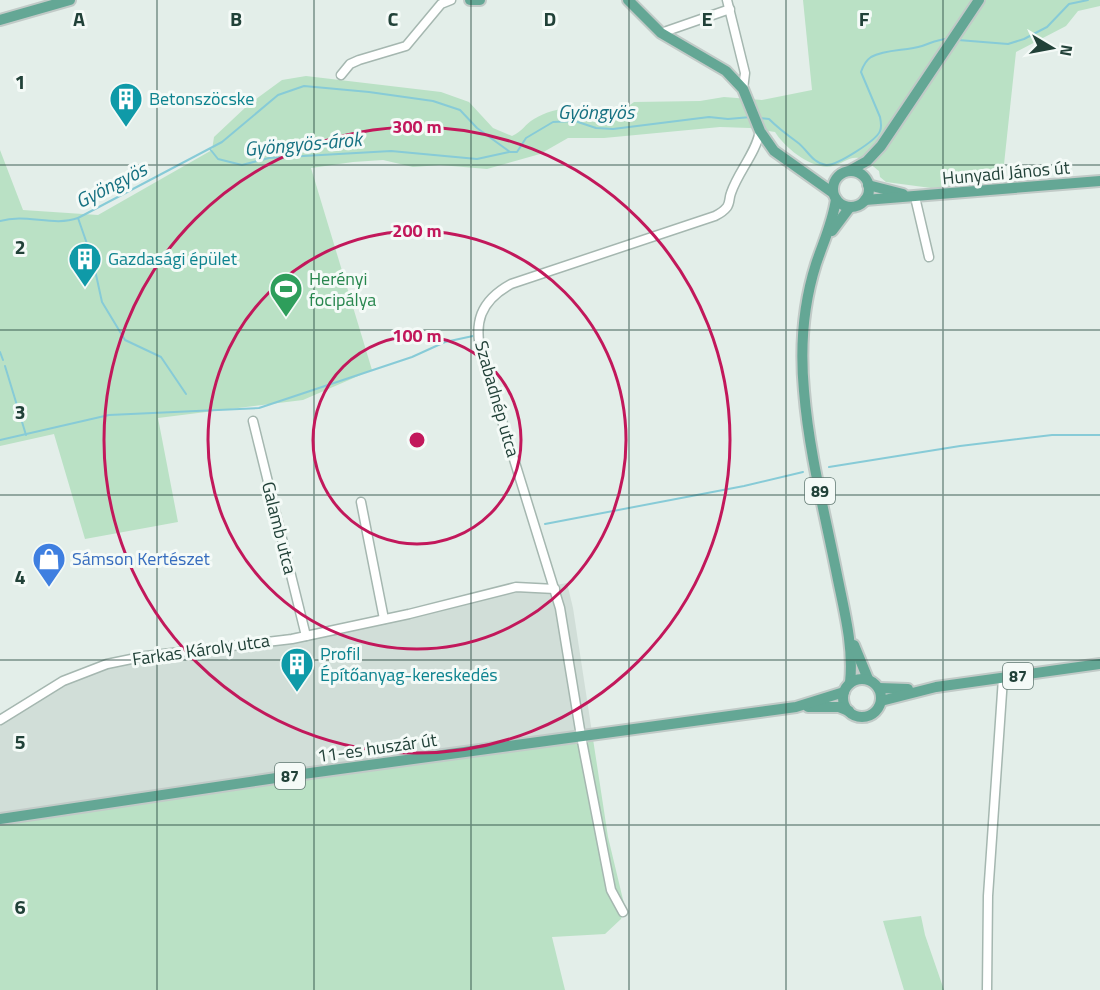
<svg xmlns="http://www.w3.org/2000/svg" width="1100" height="990" viewBox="0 0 1100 990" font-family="'Titillium Web',sans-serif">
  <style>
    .built { fill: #d1ded8 }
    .green { fill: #bae1c5 }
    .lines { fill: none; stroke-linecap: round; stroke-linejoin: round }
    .stream { stroke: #87cbd7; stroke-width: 2 }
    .minor-casing { stroke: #a5b7b0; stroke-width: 11 }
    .major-casing { stroke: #c1cac7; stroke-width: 14 }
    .minor { stroke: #fff; stroke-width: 8 }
    .major { stroke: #64a795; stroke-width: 10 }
    .grid { fill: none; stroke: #214138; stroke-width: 1.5; stroke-opacity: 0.55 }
    .ring { fill: none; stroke: #c2185b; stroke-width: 3 }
    .labels { text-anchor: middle; stroke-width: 6; stroke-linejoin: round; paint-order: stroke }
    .shield { fill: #f4faf7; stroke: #607871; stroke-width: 1.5 }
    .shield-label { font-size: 16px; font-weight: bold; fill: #214138 }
    .culture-label { font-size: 18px; fill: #0d838f; stroke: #f4faf7; text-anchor: start }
    .street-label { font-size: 18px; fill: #214138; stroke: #f4faf7 }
    .leisure-label { font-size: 18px; fill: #27864d; stroke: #f4faf7; text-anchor: start }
    .shop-label { font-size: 18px; fill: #366cbe; stroke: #f4faf7; text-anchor: start }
    .water-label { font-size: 20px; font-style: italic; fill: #167182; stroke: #f4faf7 }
    .grid-label { font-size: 20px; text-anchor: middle; font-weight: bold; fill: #214138; stroke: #f4faf7; stroke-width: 6; stroke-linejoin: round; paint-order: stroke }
    .centre { fill: #c2185b; stroke: #f4faf7; stroke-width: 3 }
    .ring-label { font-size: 18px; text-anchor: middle; font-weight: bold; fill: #c2185b; stroke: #f4faf7; stroke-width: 6; stroke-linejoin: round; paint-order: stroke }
  </style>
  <rect width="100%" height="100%" fill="#e3eee9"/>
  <polygon class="built" points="567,583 573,608 593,739 0,824 0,723 63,684 87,673 123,664"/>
  <g class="green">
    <path d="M 803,0 L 1100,0 L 1100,6 L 1078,11 L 1066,26 L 1016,52 L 1002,183 L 931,188 L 886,182 L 880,177 L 879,171 C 874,167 866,160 859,158 C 849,156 842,164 833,166 C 813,171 785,148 775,132 L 750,128 L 720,127 L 604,138 L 568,138 L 540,154 L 487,169 L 440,165 L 413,167 L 383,160 L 353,162 L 311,168 L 372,370 L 303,400 L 158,418 L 178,522 L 85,539 L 54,434 L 0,446 L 0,150 L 23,210 L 98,215 L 212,150 L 214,137 L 248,105 L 282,80 L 306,76 L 441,92 L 469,102 L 493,128 L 512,136 C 522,132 525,124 534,119 C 563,103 575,109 602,121 L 615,116 L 634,102 L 700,101 L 724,97 L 762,100 L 812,90 Z"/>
    <polygon points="593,739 608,837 625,908 621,919 605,934 552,937 565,990 0,990 0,824 223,788"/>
    <polygon points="921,916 925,935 944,990 904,990 883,921"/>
  </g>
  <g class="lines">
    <g class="stream">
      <polyline points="958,40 1008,44 1024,39 1047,27 1069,4 1088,0"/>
      <path d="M 759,118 L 769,119 C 778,128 786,134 797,142 C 807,149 812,163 826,165 C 836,166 876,141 880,131 C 882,127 881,122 880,117 L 861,72 C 863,66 865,61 871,57 C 886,49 906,51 922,46 C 931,43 940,38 949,39"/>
      <polyline points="210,149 218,159 242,165 269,158 391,151 477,159 509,152"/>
      <polyline points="78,218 93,261 102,302 125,340 161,357 186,394"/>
      <path d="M 0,221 C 26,213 53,227 78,218 L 222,142 L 278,95 L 304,86 L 369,92 L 433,101 L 460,110 L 477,128 L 510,152 L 517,152 L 526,138 L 553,122 L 575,121 L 596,128 L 613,129 L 709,117 L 728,119 L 751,117"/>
      <polyline points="0,352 3,360"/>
      <polyline points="5,366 26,435"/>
      <polyline points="0,440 109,415 259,408 412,357 445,342 473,336"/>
      <polyline points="829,467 960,446 1052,435 1100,435"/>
      <polyline points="545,524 744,486 803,472"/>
    </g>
    <g class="minor-casing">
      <g id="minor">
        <polyline points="727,0 745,73 743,89"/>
        <polyline points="661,33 730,9"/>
        <polyline points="341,75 350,64 359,60 406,46 441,4 451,0"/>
        <polyline points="915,197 929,257"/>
        <polyline points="253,421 306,636"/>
        <polyline points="361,502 384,619"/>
        <polyline points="0,720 63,681 107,664 146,656 292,639 409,614 516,587 555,589"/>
        <path d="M 623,912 L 611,890 L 581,736 L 560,608 L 482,356 C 473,323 480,301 511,284 L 715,216 C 719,214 724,211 727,207 C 730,203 729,198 731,193 C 738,172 756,153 760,131"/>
        <polyline points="987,990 988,896 1003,678"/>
      </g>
    </g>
    <g class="major-casing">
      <g id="major">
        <polyline points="470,0 480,0"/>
        <polyline points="628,0 661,33 726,71 743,89 760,131 774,151 833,193"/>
        <polyline points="0,20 70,0"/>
        <circle cx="851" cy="189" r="18"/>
        <polyline points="849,171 867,161 881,146 979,0"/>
        <polyline points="868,185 903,194"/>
        <path d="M 836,199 C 833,222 823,243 816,264 C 803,305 800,348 804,391 C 809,453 825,514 837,575 C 844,610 854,647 850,683"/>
        <polyline points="865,200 1100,181"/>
        <polyline points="832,231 850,207"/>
        <polyline points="854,645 868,679"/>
        <circle cx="862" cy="698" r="19"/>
        <polyline points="879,688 908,689"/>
        <polyline points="881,701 936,687 1100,664"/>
        <polyline points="808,707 839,707 849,711"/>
        <polyline points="0,819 303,774 796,707 844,692"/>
      </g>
    </g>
    <use href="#minor" class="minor"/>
    <use href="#major" class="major"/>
  </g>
  <path class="grid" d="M 157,0 L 157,990M 314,0 L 314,990M 471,0 L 471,990M 629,0 L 629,990M 786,0 L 786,990M 943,0 L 943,990M 0,165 L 1100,165M 0,330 L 1100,330M 0,495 L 1100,495M 0,660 L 1100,660M 0,825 L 1100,825"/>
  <g class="ring">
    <circle cx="417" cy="440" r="104"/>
    <circle cx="417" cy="440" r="209"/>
    <circle cx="417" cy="440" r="313"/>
  </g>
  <defs>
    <g id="building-pin" transform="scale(1.725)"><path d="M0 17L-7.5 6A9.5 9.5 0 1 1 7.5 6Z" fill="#0f9aa8" stroke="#f4faf7"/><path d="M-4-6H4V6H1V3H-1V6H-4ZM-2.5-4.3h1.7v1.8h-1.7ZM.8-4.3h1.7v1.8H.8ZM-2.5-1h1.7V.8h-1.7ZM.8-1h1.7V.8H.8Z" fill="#fff"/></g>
    <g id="stadium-pin" transform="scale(1.725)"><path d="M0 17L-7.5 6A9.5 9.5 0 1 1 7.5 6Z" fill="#2e9e5b" stroke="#f4faf7"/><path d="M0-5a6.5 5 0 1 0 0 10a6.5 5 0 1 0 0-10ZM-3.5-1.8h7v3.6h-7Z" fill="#fff"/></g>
    <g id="shop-pin" transform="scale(1.725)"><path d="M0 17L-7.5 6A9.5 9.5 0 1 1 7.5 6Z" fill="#3f7fe0" stroke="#f4faf7"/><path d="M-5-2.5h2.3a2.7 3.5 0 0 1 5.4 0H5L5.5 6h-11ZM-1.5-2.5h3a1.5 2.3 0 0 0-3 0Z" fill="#fff"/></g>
  </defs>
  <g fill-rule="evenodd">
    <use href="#building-pin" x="126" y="99"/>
    <use href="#building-pin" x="85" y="259"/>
    <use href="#stadium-pin" x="286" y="289"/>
    <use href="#shop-pin" x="49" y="559"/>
    <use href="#building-pin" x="297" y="664"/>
  </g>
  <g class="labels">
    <g class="shield">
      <rect x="805" y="478" width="30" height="26" rx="4.5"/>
      <rect x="1003" y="663" width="30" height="26" rx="4.5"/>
      <rect x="275" y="763" width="30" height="26" rx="4.5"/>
    </g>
    <g class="shield-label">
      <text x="820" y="497">89</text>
      <text x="1018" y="682">87</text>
      <text x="290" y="782">87</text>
    </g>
    <g class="culture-label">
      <text x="149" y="105">Betonszöcske</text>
      <text x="108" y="265">Gazdasági épület</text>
      <text x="320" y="660">Profil<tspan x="320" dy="21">Építőanyag-kereskedés</tspan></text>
    </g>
    <g class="street-label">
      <text transform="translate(1006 173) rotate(-5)" y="6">Hunyadi János út</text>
      <text transform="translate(497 399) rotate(74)" y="6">Szabadnép utca</text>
      <text transform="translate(279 528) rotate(76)" y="6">Galamb utca</text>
      <text transform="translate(201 650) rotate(-8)" y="6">Farkas Károly utca</text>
      <text transform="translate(377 748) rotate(-8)" y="6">11-es huszár út</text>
    </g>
    <g class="leisure-label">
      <text x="309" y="285">Herényi<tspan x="309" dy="21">focipálya</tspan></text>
    </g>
    <g class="shop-label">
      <text x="72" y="565">Sámson Kertészet</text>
    </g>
    <g class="water-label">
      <text x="596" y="119">Gyöngyös</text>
      <text transform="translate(303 144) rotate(-5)" y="7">Gyöngyös-árok</text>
      <text transform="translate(111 185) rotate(-27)" y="7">Gyöngyös</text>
    </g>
  </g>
  <g class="grid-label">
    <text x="79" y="26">A</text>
    <text x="236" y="26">B</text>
    <text x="393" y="26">C</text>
    <text x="550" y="26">D</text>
    <text x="707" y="26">E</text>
    <text x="864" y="26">F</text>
    <text x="20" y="89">1</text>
    <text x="20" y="254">2</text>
    <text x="20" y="419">3</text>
    <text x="20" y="584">4</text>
    <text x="20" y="749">5</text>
    <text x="20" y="914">6</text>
  </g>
  <circle cx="417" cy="440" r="9" class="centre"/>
  <g class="ring-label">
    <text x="417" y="133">300 m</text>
    <text x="417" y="237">200 m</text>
    <text x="417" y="342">100 m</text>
  </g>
  <g transform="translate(1052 48) rotate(100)" stroke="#f4faf7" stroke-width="4.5" paint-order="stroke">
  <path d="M0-4.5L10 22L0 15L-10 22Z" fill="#214138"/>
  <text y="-9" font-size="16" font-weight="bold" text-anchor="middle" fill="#214138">N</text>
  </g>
</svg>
